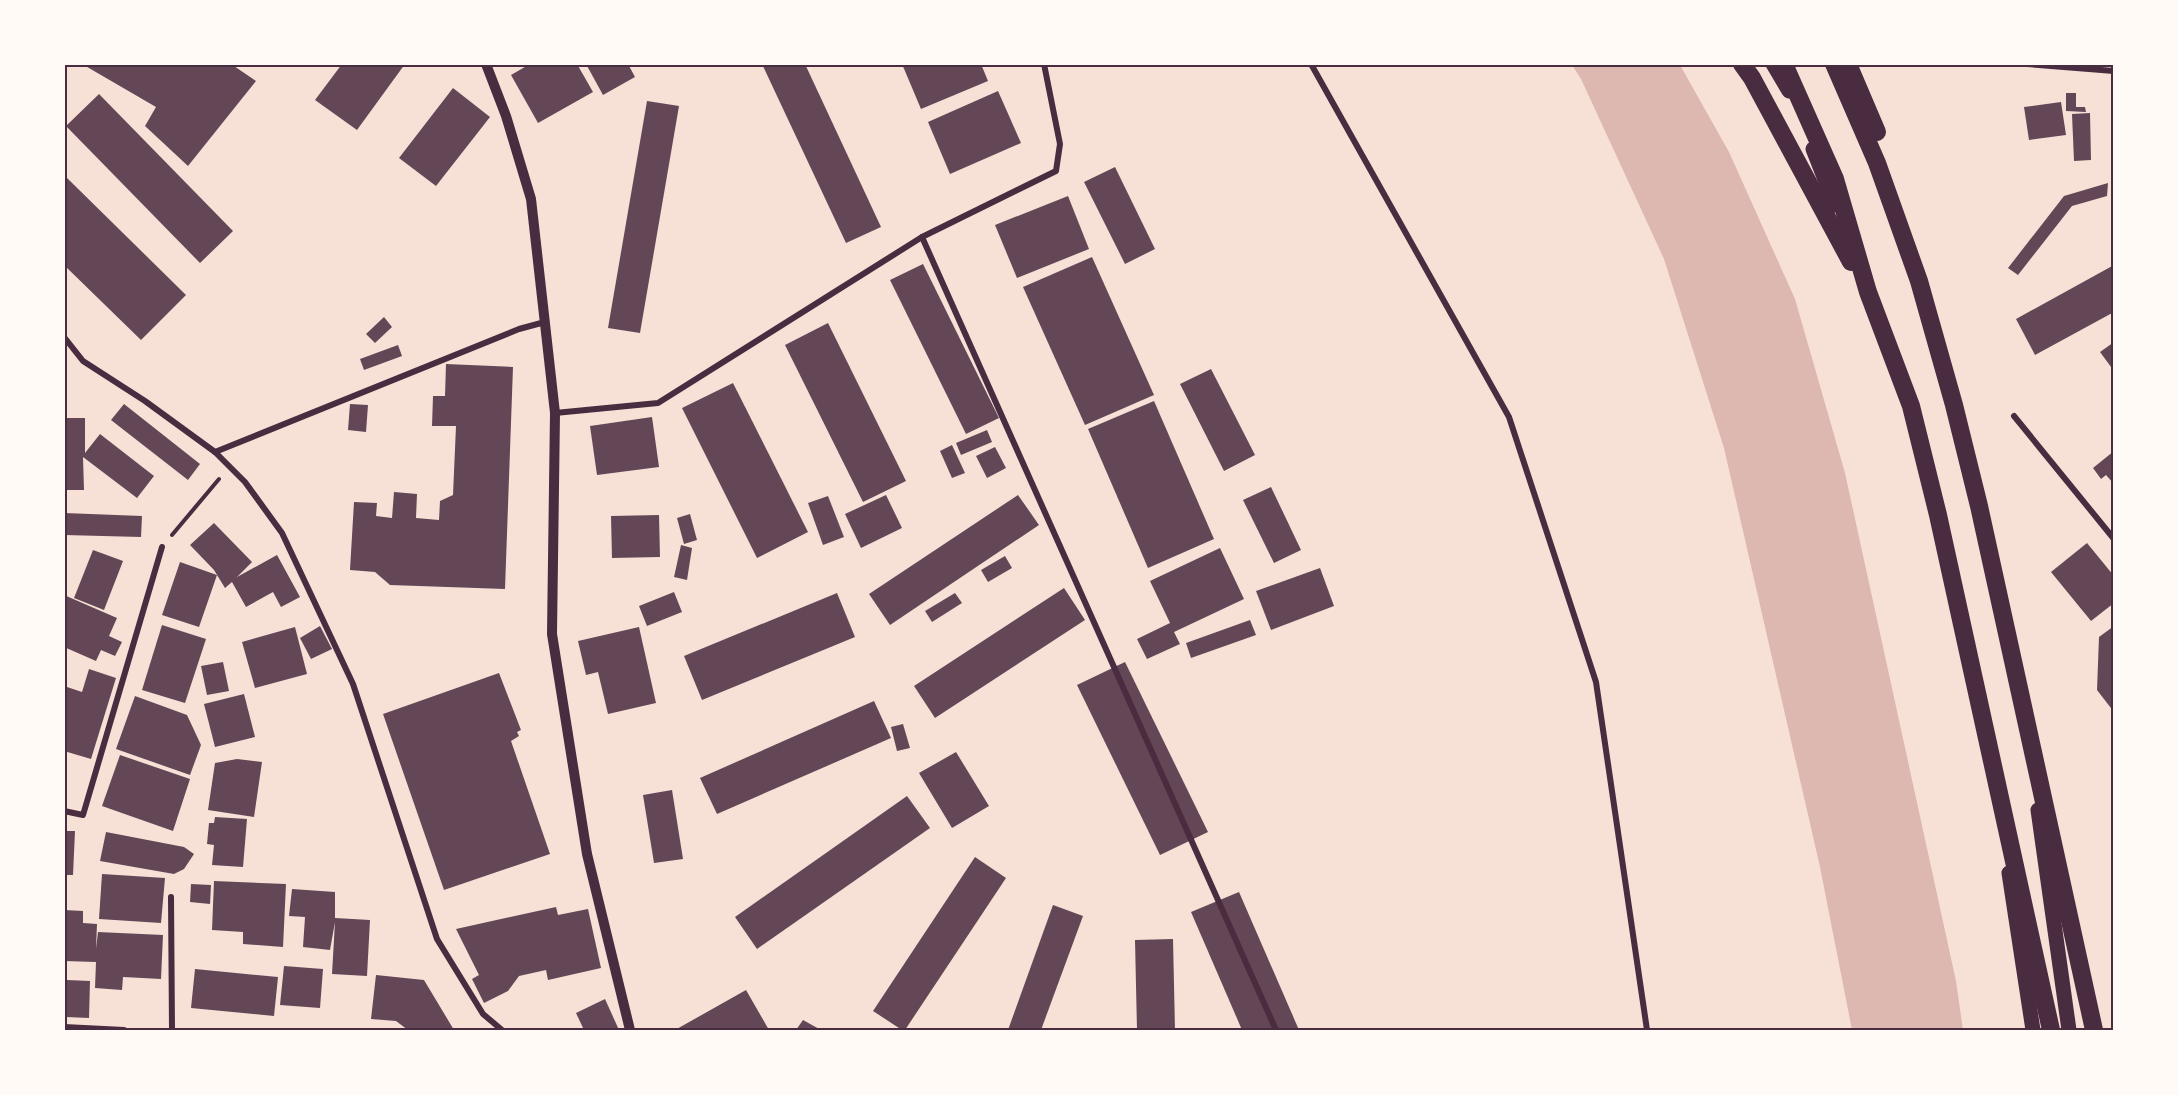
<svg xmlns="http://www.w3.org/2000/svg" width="2178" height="1095" viewBox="0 0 2178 1095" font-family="'DM Sans',sans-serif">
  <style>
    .water { fill: #dcb8b0 }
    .building { fill: #644757 }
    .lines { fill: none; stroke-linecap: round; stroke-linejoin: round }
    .path { stroke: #4a2c40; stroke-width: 4 }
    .minor { stroke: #4a2c40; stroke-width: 6 }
    .tertiary { stroke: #4a2c40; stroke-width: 10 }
    .primary { stroke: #4a2c40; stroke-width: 15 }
    .motorway { stroke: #4a2c40; stroke-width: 18 }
    .neatline { fill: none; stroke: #4a2c40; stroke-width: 2 }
  </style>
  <rect width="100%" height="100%" fill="#f7e1d7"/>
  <polygon class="water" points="1572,65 1680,65 1729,152 1795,299 1845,473 1956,981 1963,1030 1852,1030 1820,867 1724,448 1664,259 1581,79"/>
  <g class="building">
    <polygon points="82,64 231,64 256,81 188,166 145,126 156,107"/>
    <polygon points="342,64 405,64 357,130 315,100"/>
    <polygon points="530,64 577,64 593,92 538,123 511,75"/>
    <polygon points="586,64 628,64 635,77 603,95"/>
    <polygon points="762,64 805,64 881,227 846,243"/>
    <polygon points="902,64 981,64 988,81 921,109"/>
    <polygon points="453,88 490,117 436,186 399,158"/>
    <polygon points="998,91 1021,143 950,174 928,122"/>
    <polygon points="2066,93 2076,93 2076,107 2085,107 2086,112 2066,111"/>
    <polygon points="99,94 233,231 200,263 66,126"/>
    <polygon points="647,101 679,106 640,333 608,328"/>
    <polygon points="2061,102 2066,135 2029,140 2024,107"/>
    <polygon points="2090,113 2091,160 2074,161 2072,114"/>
    <polygon points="1115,167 1155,249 1125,264 1084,182"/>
    <polygon points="64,175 186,295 141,340 64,265"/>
    <polygon points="2108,183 2107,196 2072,206 2018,275 2008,268 2064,196"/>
    <polygon points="1068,196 1089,249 1017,278 995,225"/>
    <polygon points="1092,257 1154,395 1085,425 1023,287"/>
    <polygon points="923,264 999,418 966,434 890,280"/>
    <polygon points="2114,265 2114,312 2035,355 2016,319"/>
    <polygon points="384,317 392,327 375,343 366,334"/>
    <polygon points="828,323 906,481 863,502 785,345"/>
    <polygon points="2114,342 2114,371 2100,352"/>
    <polygon points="398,345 402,356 364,370 360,359"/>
    <polygon points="446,364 513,367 505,589 390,585 375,572 350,570 354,502 377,503 376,516 392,518 394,492 417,494 416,518 439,520 440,501 453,495 456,426 432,426 433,396 445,396"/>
    <polygon points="1211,369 1255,455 1224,471 1180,384"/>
    <polygon points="733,383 808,532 757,558 682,408"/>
    <polygon points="1154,401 1214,539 1148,568 1088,429"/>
    <polygon points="124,404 200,464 188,480 111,420"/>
    <polygon points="350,404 368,405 366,432 348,430"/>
    <polygon points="652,417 659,467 597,475 590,426"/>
    <polygon points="64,418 85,418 85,453 100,434 154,476 137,498 83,457 84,490 64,490"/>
    <polygon points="987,430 992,442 961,455 956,443"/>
    <polygon points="952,445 965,473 952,478 940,451"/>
    <polygon points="995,447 1006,468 987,478 976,456"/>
    <polygon points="2114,451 2114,484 2106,475 2101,479 2093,468"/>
    <polygon points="1271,487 1301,550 1274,563 1243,500"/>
    <polygon points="886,495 902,528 861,548 845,514"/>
    <polygon points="1018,495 1039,525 890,625 869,594"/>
    <polygon points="828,496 844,537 823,545 808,503"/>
    <polygon points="64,513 142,516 141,537 64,535"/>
    <polygon points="690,514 697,540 684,544 677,518"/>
    <polygon points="659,515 660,557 612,558 611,516"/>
    <polygon points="214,523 252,562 237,577 277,555 300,597 281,607 273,592 246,607 232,582 225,588 214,570 190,545"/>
    <polygon points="2087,543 2114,576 2114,603 2091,621 2051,572"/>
    <polygon points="681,545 692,548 687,580 674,577"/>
    <polygon points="1220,548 1244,599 1174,632 1180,644 1147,659 1137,639 1170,623 1150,581"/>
    <polygon points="93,550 123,561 104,610 74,598"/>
    <polygon points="1005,556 1012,568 988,582 981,570"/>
    <polygon points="180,562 217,575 199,627 162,615"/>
    <polygon points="1320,568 1334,606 1271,630 1256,591"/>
    <polygon points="1064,588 1085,620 935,718 914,686"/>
    <polygon points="674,592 682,612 647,626 639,606"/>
    <polygon points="837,593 855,637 702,700 684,656"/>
    <polygon points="955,593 962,603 932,622 925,611"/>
    <polygon points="64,595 117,618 109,636 122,642 115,656 101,650 96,661 64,647"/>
    <polygon points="1250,620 1256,635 1191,658 1186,643"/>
    <polygon points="162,625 206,639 185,703 142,690"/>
    <polygon points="320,626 332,649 311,659 300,638"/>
    <polygon points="2114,626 2114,712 2097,690 2099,637"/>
    <polygon points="295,627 307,674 255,688 242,642"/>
    <polygon points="639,627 656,703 608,714 598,672 586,675 578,641"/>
    <polygon points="223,662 229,691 207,695 201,666"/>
    <polygon points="1125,662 1208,832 1160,855 1077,685"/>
    <polygon points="89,669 116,678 91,759 64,751 64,686 82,692"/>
    <polygon points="499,673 521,730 517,732 519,736 511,741 550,854 444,890 383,714"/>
    <polygon points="244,694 255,737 215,747 204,704"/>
    <polygon points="135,696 187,715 201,745 190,775 116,749"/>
    <polygon points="874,701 891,738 717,814 700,778"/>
    <polygon points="903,724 910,748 897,751 891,727"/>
    <polygon points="956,752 989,806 952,828 919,773"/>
    <polygon points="120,755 190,779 173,831 102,806"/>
    <polygon points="237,759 262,762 254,817 208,810 215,763"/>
    <polygon points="672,790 683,859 654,863 643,795"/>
    <polygon points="907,796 930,828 757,949 735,917"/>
    <polygon points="215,817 247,819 243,867 212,865 214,845 207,844 209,823 214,823"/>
    <polygon points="64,831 75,831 73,875 64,875"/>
    <polygon points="106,832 184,847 194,854 184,869 174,874 100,861"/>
    <polygon points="975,857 1006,878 905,1030 902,1030 873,1011"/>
    <polygon points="102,874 165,878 161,923 99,919"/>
    <polygon points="214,881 286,884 283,947 243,944 243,932 212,930"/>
    <polygon points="191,884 211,885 210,904 190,902"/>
    <polygon points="292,889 335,892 335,918 370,920 367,976 332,974 335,922 330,950 303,947 305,917 289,916"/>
    <polygon points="1239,892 1299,1030 1242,1030 1191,912"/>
    <polygon points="1053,905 1083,916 1041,1030 1008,1030"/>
    <polygon points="556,907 558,915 588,909 601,968 548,980 546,970 519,976 508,991 484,1003 472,979 479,975 456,929"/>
    <polygon points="64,910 83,911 83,923 97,924 96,949 98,932 163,935 161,979 123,977 122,990 95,988 96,962 64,961"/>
    <polygon points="1173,939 1175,1030 1137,1030 1135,940"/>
    <polygon points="284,966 323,969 320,1008 280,1005"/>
    <polygon points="195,969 278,977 274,1016 191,1008"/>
    <polygon points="376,975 424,980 454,1030 408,1030 396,1021 371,1019"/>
    <polygon points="67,980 90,981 89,1018 66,1017"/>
    <polygon points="746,990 769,1030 675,1030"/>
    <polygon points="605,999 619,1030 584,1030 576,1013"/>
    <polygon points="803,1020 821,1030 796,1030"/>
  </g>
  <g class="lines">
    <polyline class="path" points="172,535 219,479"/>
    <g class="minor">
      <polyline points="1311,64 1509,417 1596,682 1647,1030"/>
      <polyline points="2027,64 2114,71"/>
      <polyline points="922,237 1276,1030"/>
      <polyline points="64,337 83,361 145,401 215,452 245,482 282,533 353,684 437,939 483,1014 502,1030"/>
      <polyline points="555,413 658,403 922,237 1056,171 1060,144 1044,64"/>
      <polyline points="2014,416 2114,539"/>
      <polyline points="215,452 519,329 545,322"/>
      <polyline points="64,811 83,815 162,547"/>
      <polyline points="171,897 172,1030"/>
      <polyline points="64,1027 124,1030"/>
    </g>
    <polyline class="tertiary" points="486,64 506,116 531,199 555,413 552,634 587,854 630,1030"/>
    <g class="primary">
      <polyline points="1773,64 1789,91"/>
      <polyline points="1813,149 1835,205"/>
      <polyline points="2038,810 2069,1030"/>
      <polyline points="2009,873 2033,1030"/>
    </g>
    <g class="motorway">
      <polyline points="1742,64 1752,78 1851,262"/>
      <polyline points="1784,64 1835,179 1868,292 1911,406 1938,515 2051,1030"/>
      <polyline points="1834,64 1877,163 1919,281 1954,405 1979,506 2094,1030"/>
      <polyline points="1848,64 1877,132"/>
    </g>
  </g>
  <rect width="2178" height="1095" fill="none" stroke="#fffaf5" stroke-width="132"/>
  <rect x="66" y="66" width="2046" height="963" class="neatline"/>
</svg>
